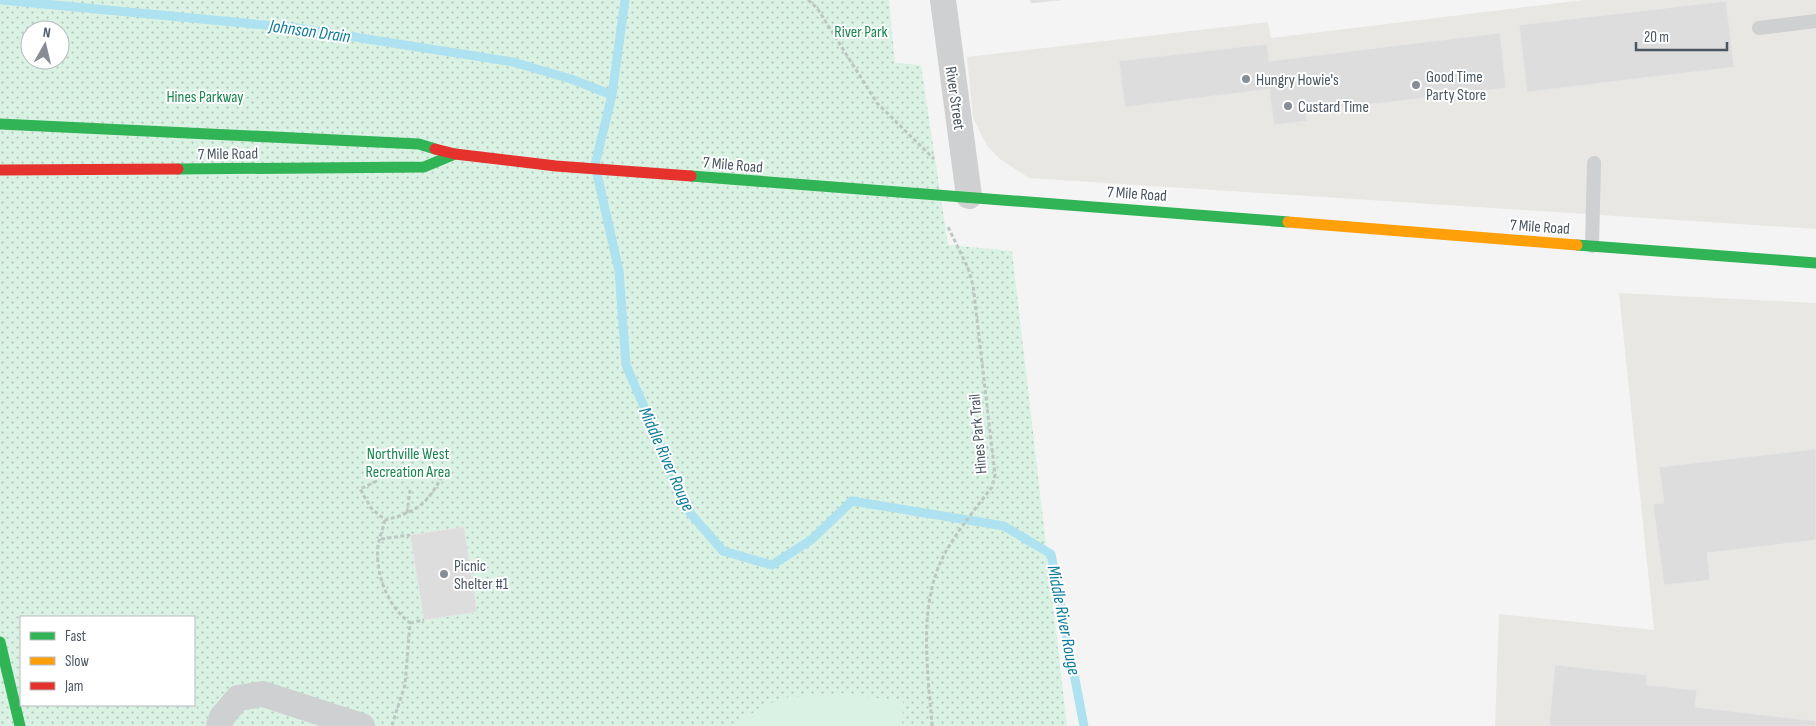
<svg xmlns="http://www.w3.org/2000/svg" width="1816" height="726" viewBox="0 0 1816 726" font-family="'Sofia Sans Condensed',sans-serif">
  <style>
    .commercial { fill: #e8e7e3 }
    .grass { fill: url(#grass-dots); fill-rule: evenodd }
    .pitch { fill: #d9f2e3 }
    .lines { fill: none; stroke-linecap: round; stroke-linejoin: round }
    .stream { stroke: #aee2f0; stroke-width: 9 }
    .building { fill: #ddddde; stroke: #e5e6e7 }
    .path { stroke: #bcc7c4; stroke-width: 3; stroke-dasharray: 4 2.5; stroke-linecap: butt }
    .lane { stroke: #ced0d2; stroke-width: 14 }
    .street { stroke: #ced0d2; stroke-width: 26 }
    .fast { stroke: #30b455; stroke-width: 11 }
    .slow { stroke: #ff9f0a; stroke-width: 11 }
    .jam { stroke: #e5322d; stroke-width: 11 }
    .poi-dot { fill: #868d94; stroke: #fff; stroke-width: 2 }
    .labels { text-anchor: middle; stroke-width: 4; stroke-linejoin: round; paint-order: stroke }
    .park-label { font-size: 16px; fill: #17864f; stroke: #fff }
    .poi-label { font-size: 16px; fill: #4a5661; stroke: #fff; text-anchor: start }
    .street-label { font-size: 16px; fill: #4a5661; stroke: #fff }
    .water-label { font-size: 18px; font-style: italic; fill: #0c7c9b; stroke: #fff }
  </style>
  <defs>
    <pattern id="grass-dots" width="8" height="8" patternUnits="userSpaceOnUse" patternTransform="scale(1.25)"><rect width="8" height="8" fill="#d9f2e3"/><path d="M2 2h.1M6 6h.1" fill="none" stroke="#b2c7bb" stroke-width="1.8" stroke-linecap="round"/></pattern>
  </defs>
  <rect width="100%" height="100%" fill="#f4f4f4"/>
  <g class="commercial">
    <polygon points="1584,0 1816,0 1816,229 1029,178 1000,159 987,146 973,118 967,57 1268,22 1271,38"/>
    <polygon points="1619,293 1816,303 1816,726 1495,726 1499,614 1654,630"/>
  </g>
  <path class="grass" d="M 0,0 L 889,0 L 895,63 L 921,65 L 948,245 L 1012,251 L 1067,726 L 0,726 ZM 30,30 L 60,30 L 60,60 L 30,60 ZM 21,617 L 194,617 L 194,705 L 21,705 Z"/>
  <polygon class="pitch" points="845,693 903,702 902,726 728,726 781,698"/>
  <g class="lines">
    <g class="stream">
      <polyline points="2,0 297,28 513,62 571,79 612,95"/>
      <polyline points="625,0 612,95 595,165 619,271 626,365 690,513 723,551 772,565 811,540 852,501 1004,526 1051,554 1084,726"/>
    </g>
  </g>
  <g class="building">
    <polygon points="1031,0 1060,0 1031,3"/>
    <polygon points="1726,1 1734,67 1527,92 1519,25"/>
    <polygon points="1500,33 1506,88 1306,112 1307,121 1274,125 1269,89 1125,107 1119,61 1267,44 1269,61"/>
    <polygon points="1816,449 1816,540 1707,553 1710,580 1664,585 1653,504 1664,503 1659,467"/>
    <polygon points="464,527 477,612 424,620 410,535"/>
    <polygon points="1555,665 1647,675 1646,685 1697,690 1695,707 1816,721 1816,726 1549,726"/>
  </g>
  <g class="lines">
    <g class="path">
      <polyline points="808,0 817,8 877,103 934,159"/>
      <path d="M 377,481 L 360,489 L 371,508 L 385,520 C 415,512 426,506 441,478 L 434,475"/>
      <polyline points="407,513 410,490"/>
      <path d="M 385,520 C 383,529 379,538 378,546 C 375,575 388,606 410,623 L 405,685 L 392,725"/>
      <polyline points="381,539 410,535"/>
      <polyline points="410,623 424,620"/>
      <path d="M 932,726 C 928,669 917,605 945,553 C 958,530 976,508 992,487 L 995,475 L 973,285 L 968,268 L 947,225"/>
    </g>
    <g class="lane">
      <polyline points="1759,28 1816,21"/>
      <polyline points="1592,246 1594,163"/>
    </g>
    <g class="street">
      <polyline points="943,0 969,196"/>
      <polyline points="219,726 222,717 238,698 263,694 362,726"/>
    </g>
    <g class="fast">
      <polyline points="0,124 419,144 435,149"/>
      <polyline points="178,169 424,167 455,154"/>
      <polyline points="691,176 1288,222"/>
      <polyline points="1577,245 1816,263"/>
      <polyline points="0,642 20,726"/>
    </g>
    <polyline class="slow" points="1288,222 1577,245"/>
    <g class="jam">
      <polyline points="435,149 455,154 556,166 691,176"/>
      <polyline points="0,170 178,169"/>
    </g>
  </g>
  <g class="poi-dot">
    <circle cx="1246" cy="79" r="5"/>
    <circle cx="1416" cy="85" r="5"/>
    <circle cx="1288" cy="106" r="5"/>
    <circle cx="444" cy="574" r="5"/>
  </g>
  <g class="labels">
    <g class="park-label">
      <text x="861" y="37">River Park</text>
      <text x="205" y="102">Hines Parkway</text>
      <text x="408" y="459">Northville West<tspan x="408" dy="18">Recreation Area</tspan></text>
    </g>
    <g class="poi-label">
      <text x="1426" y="82">Good Time<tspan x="1426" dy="18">Party Store</tspan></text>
      <text x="1256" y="85">Hungry Howie's</text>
      <text x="1298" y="112">Custard Time</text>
      <text x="454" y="571">Picnic<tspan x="454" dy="18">Shelter #1</tspan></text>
    </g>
    <g class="street-label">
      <text transform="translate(956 98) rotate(82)" y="6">River Street</text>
      <text transform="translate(228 153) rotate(-1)" y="6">7 Mile Road</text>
      <text transform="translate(733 164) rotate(5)" y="6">7 Mile Road</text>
      <text transform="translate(1137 193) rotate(4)" y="6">7 Mile Road</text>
      <text transform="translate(1540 226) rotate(4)" y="6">7 Mile Road</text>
      <text transform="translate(977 434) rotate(-95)" y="6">Hines Park Trail</text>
    </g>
    <g class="water-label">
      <text transform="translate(310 31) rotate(8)" y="6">Johnson Drain</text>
      <text transform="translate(667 459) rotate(66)" y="6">Middle River Rouge</text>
      <text transform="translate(1064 620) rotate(79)" y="6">Middle River Rouge</text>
    </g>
  </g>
  <rect x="20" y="616" width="175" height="90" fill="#ffffff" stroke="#b7bbc0"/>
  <rect x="30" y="632" width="25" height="8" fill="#30b455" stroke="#b7bbc0"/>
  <text x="65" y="641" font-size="15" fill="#4a5661">Fast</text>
  <rect x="30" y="657" width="25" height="8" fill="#ff9f0a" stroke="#b7bbc0"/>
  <text x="65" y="666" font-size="15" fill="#4a5661">Slow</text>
  <rect x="30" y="682" width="25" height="8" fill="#e5322d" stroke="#b7bbc0"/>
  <text x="65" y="691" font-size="15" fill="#4a5661">Jam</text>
  <g transform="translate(45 45) rotate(8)"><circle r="24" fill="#ffffff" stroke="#b7bbc0"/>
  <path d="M0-4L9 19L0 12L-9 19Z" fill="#868d94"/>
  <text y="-8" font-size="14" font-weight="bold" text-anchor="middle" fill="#4a5661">N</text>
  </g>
  <path d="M1636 42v8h91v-8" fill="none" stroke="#4a5661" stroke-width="2.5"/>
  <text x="1644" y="42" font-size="15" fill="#4a5661" stroke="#ffffff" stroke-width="4" paint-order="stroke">20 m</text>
</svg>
